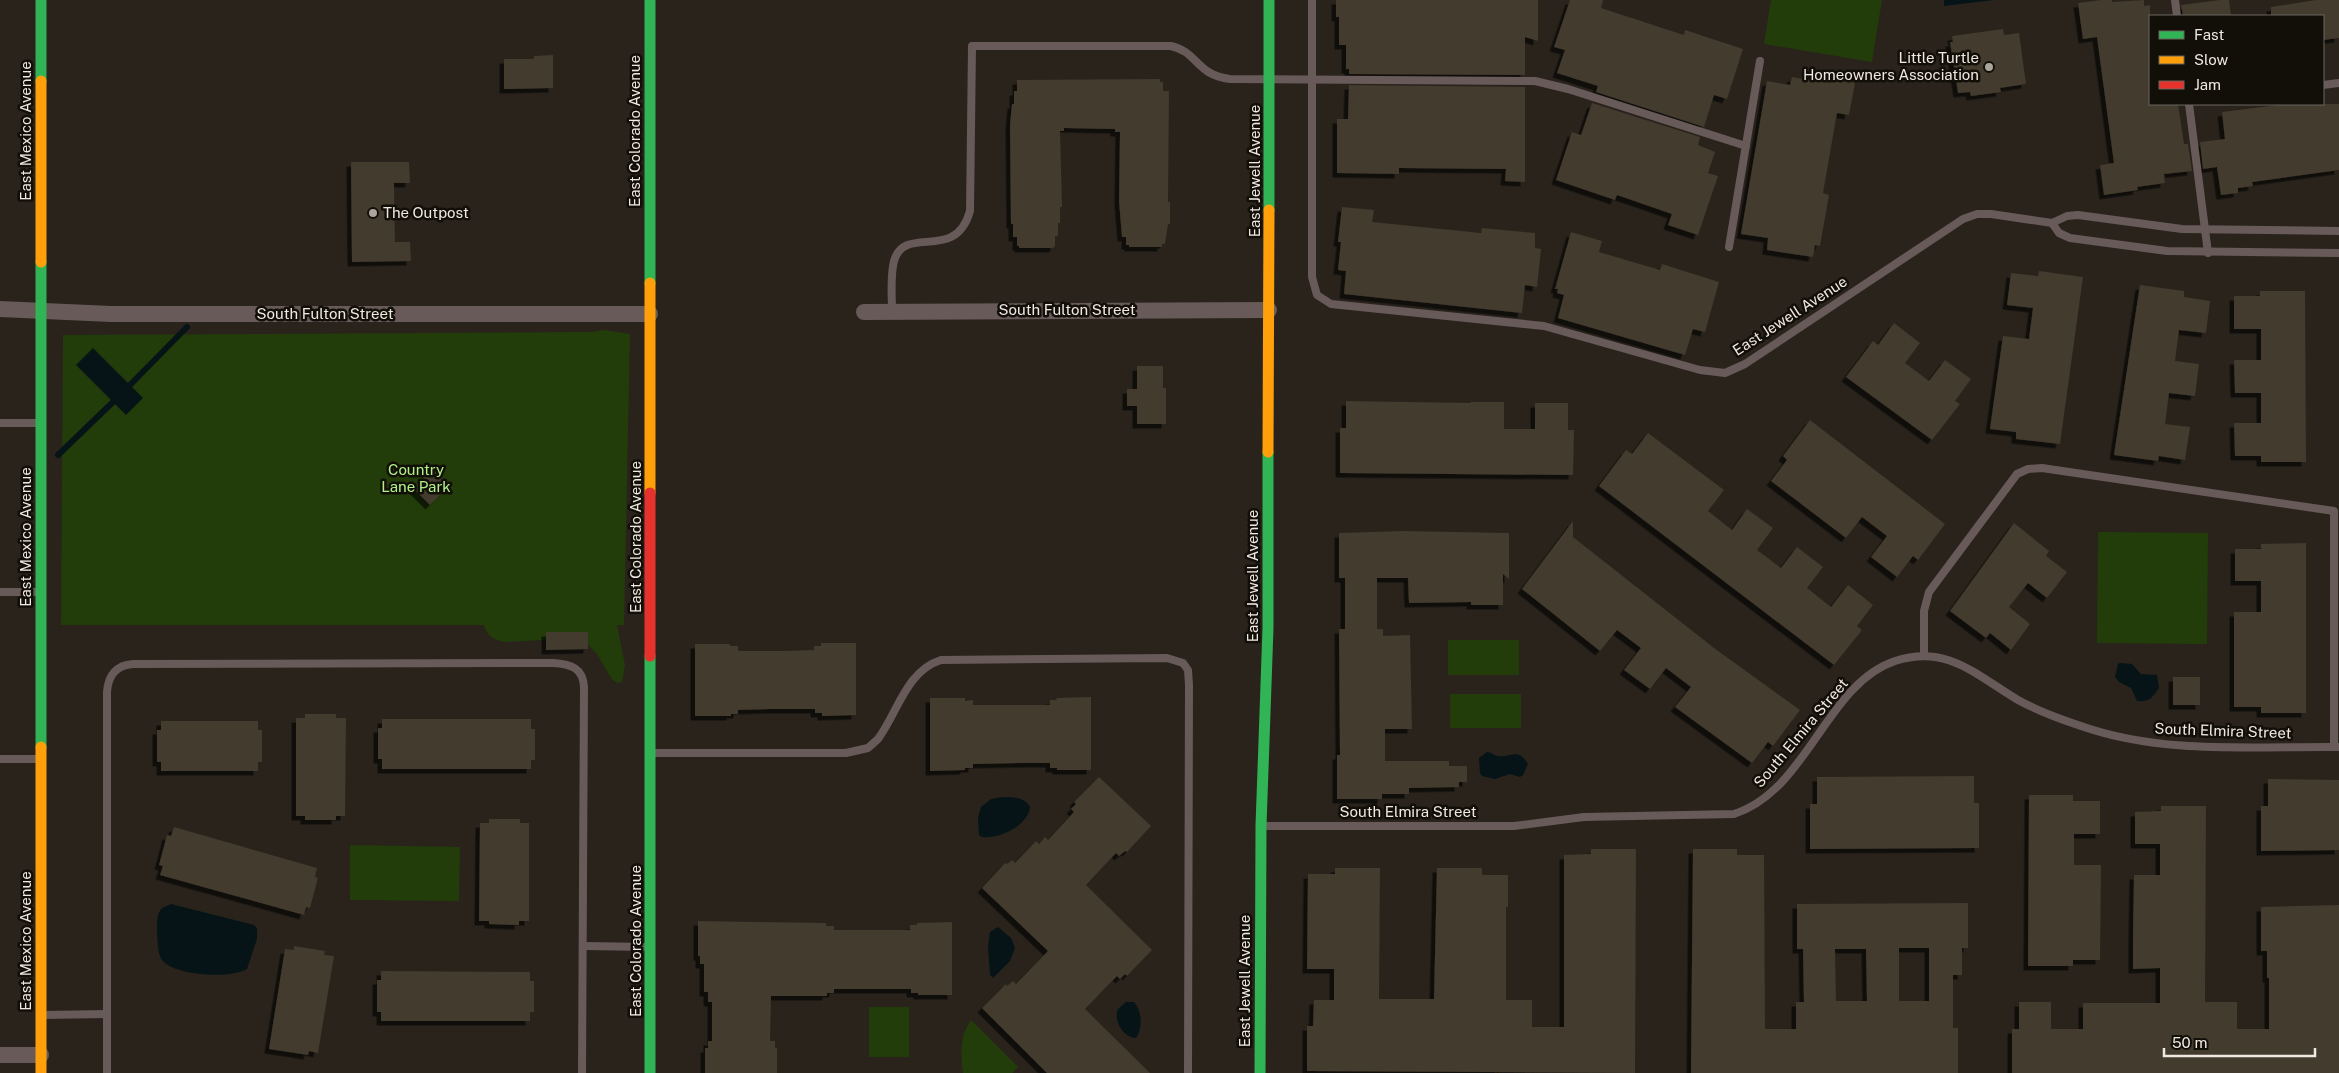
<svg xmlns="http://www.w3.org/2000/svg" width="2339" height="1073" viewBox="0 0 2339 1073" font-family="'Public Sans',sans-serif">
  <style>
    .green { fill: #223d09 }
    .water { fill: #061417 }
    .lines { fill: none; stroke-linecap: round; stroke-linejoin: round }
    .stream { stroke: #061417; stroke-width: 6 }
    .building { fill: #423a2e; fill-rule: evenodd; filter: url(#shadow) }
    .lane { stroke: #675a58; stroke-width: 8 }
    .street { stroke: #675a58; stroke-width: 16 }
    .fast { stroke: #30b455; stroke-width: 11 }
    .slow { stroke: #ff9f0a; stroke-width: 11 }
    .jam { stroke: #e5322d; stroke-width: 11 }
    .poi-dot { fill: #aaa49c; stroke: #120e08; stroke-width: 2 }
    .labels { text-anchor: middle; stroke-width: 5; stroke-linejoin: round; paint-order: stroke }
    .poi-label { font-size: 15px; fill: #f0e9e1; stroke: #120e08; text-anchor: end }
    .street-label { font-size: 15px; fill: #f0e9e1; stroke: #120e08 }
    .park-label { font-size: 15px; fill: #b0f189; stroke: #120e08 }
  </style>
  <defs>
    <filter id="shadow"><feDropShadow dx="-4.5" dy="4.5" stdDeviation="0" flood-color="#0009"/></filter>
  </defs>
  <rect width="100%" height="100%" fill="#29231c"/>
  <g class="green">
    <polygon points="1771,0 1882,0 1872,62 1764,44"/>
    <path d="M 604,330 L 630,334 L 624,625 L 617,625 L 625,665 L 622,682 L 617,683 L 611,678 L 597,654 L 582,638 L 505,642 C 494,640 487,636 484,625 L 61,625 L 63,335 L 592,332 Z"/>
    <polygon points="2098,532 2208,533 2207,644 2097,643"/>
    <rect x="1448" y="640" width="71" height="35"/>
    <rect x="1450" y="694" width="71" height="34"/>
    <polygon points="350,845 460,847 459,901 350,900"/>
    <rect x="869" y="1007" width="40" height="50"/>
    <path d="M 971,1020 L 1018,1067 L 1012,1073 L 963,1073 C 961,1053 959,1037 971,1020 Z"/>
  </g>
  <g class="water">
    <polygon points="1944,0 1994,0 1944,6"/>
    <polygon points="93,348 143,398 126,415 76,365"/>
    <path d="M 2120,663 L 2132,664 L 2141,674 L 2157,675 L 2159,688 C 2152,698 2150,702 2137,701 L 2131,688 L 2119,682 L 2115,677 L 2118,664 Z"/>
    <path d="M 1487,752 C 1492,752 1494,756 1498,756 C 1511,758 1518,747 1528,764 L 1523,775 L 1520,777 L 1510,774 L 1495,779 L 1482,776 L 1480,773 L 1479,758 Z"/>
    <path d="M 1003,797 C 1013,797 1024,797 1030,807 C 1028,826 999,839 982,837 L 979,835 L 978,817 L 981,807 L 991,799 Z"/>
    <path d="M 171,904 L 254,925 L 257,928 L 257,939 L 247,969 C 231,979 174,976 162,960 C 157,952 158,942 157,934 C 157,925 156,915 162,908 Z"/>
    <polygon points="998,927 1011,938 1015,948 1010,961 993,978 990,975 988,947 990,932"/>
    <path d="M 1126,1002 L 1134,1002 C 1142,1011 1143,1028 1136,1038 C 1123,1038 1113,1020 1118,1009 Z"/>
  </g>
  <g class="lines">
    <g class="stream">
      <polyline points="130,385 187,327"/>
      <polyline points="58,455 113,402"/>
    </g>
  </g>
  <g class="building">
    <polygon points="1336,0 1538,0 1538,41 1525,37 1525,75 1349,74 1349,69 1346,69 1346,45 1339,45 1339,17 1336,17"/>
    <polygon points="1570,0 1603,0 1601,8 1684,35 1685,30 1743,49 1727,99 1714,95 1704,127 1596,92 1598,86 1557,73 1565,50 1554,47"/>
    <polygon points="2101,0 2112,0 2112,2 2144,0 2144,6 2150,5 2150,104 2178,104 2184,144 2188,144 2192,171 2164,174 2165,183 2137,187 2138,190 2104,195 2100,165 2114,163 2097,37 2083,39 2078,3"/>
    <polygon points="2220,0 2229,0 2231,16 2183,16 2181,5"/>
    <polygon points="2316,0 2339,0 2339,38 2323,40 2323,16 2271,16 2271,7"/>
    <polygon points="2003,29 2004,35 2019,33 2026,84 2000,88 2001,92 1971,96 1970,92 1958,93 1950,42 1953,42 1952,36"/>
    <polygon points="553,55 553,88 504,89 504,59 534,59 534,56"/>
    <polygon points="1792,77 1819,82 1819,77 1855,83 1849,115 1837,113 1823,193 1829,195 1820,246 1815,245 1813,257 1767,250 1768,238 1741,234 1767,81 1790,85"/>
    <polygon points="1160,79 1160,82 1163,82 1163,91 1169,91 1168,202 1170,202 1170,224 1168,224 1165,244 1162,244 1162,247 1129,247 1129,245 1126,245 1126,237 1122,237 1119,201 1120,132 1115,132 1115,129 1064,128 1064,131 1060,131 1062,207 1060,207 1060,223 1058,223 1058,236 1055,236 1055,246 1053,248 1019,248 1019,246 1017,246 1017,237 1013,237 1013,224 1011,224 1010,125 1012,104 1014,104 1014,91 1017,91 1017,80"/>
    <polygon points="1349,85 1525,87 1525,182 1505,181 1506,169 1399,168 1399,174 1337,173 1337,119 1348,119"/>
    <polygon points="1592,103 1700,137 1698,145 1715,152 1708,173 1718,176 1698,235 1668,225 1672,214 1617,195 1615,200 1556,180 1572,132 1581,135"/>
    <polygon points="2286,104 2339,104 2339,170 2252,182 2253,186 2238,188 2238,193 2221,195 2217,167 2203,169 2200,142 2225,139 2222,112"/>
    <polygon points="351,162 409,162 410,183 394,183 395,242 410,242 411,261 352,262"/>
    <polygon points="1342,207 1374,210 1372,222 1481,233 1482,228 1535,233 1535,248 1541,249 1537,287 1525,285 1522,313 1344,294 1346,271 1338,270 1341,242 1338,242"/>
    <polygon points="1571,232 1602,241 1599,252 1660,270 1662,264 1719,282 1705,332 1693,329 1685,355 1558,318 1564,295 1557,293 1558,289 1555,289"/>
    <polygon points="2039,271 2083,277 2060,444 2016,439 2016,432 1990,429 2003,336 2029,339 2033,308 2007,305 2011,273 2038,276"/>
    <polygon points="2140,285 2184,291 2184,297 2210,301 2206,333 2179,330 2175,361 2199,364 2195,396 2169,393 2165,424 2190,427 2185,460 2159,456 2158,461 2114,455"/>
    <polygon points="2260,291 2305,291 2306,462 2261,462 2261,456 2235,456 2234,423 2261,423 2261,393 2235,393 2234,360 2261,360 2261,329 2234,329 2234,296 2260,296"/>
    <polygon points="1894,323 1920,343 1905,363 1929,381 1945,360 1971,379 1955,401 1960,404 1932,440 1846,377 1873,341 1878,345"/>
    <polygon points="1137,366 1163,366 1163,388 1166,388 1166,424 1137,424 1137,406 1127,406 1127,389 1137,389"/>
    <polygon points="1346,401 1471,403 1471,402 1504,402 1504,429 1535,429 1535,403 1568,403 1568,430 1574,430 1573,475 1340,473 1340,428 1346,428"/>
    <polygon points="1810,420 1945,524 1918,560 1913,556 1897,577 1871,557 1887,536 1862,517 1846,538 1771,481 1787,460 1783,456"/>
    <polygon points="1648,433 1724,490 1708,511 1732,530 1747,509 1773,528 1757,550 1781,568 1797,547 1823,567 1807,588 1831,607 1848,585 1873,605 1857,626 1862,630 1834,665 1599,486 1626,450 1632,454"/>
    <polygon points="433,468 450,485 430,505 413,488"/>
    <polygon points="1573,521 1573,537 1714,648 1800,710 1773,746 1768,742 1752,763 1675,707 1691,687 1666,668 1650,689 1624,670 1641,648 1617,630 1600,651 1522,589"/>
    <polygon points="2014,523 2049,551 2046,556 2067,572 2047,598 2028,583 2009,607 2030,624 2011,650 1990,633 1986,638 1950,611"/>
    <polygon points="1403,531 1509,533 1509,579 1503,574 1503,605 1471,605 1471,602 1409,603 1408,578 1377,578 1377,629 1383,629 1383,636 1410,635 1412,729 1385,729 1385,761 1449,761 1449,766 1467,766 1467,782 1459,782 1459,787 1409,788 1409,794 1382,794 1382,799 1337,799 1337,755 1340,755 1339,629 1345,629 1345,578 1339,578 1339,533"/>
    <polygon points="2306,543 2306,713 2261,713 2261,707 2234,707 2234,612 2261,612 2261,581 2235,581 2235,549 2261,549 2261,544"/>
    <polygon points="546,632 588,632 588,649 546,650"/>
    <polygon points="821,643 856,643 856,715 822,716 822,713 815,713 815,709 770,709 738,710 738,714 731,714 731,716 695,716 695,644 730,644 730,646 738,646 738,651 785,651 814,650 814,646 821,646"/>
    <rect x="2173" y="677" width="27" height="28"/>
    <polygon points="1091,697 1091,770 1057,770 1057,768 1050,768 1050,763 1020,763 973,764 973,768 965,768 965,770 930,771 930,698 965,698 965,701 973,700 973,705 1050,705 1050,700 1057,700 1056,698"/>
    <polygon points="305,714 336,714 336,718 346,718 345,816 336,816 336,820 305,820 305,816 296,816 296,718 305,718"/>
    <polygon points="382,719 531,719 531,729 535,729 535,760 531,760 531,769 382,769 382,759 378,759 378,728 382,728"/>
    <polygon points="161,721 258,721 258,730 262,730 262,762 258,762 258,771 161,771 161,762 157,762 157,730 161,730"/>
    <polygon points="1974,776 1974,803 1979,803 1979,848 1810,849 1810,804 1817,804 1817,777"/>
    <polygon points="1099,777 1151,826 1127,852 1125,851 1119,856 1116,853 1086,885 1152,950 1127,976 1125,974 1120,979 1117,976 1085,1009 1150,1073 1047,1073 982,1008 1006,984 1007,986 1013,981 1016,984 1048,951 982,888 1005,863 1007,864 1012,860 1015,863 1036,841 1039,844 1045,837 1048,840 1074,812 1071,809 1076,804 1074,802"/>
    <polygon points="2268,779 2339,780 2339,850 2261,851 2261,806 2268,806"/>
    <polygon points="2029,795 2073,795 2073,801 2100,801 2100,834 2074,834 2074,865 2101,865 2100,960 2073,960 2073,966 2028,966"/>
    <polygon points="2161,806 2206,806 2205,1002 2237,1002 2237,1029 2269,1029 2269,978 2267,978 2267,951 2261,951 2261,907 2339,905 2339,1073 2012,1073 2012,1029 2019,1029 2019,1002 2051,1002 2051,1029 2083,1029 2083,1003 2160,1003 2160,968 2133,969 2133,936 2134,875 2160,875 2160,844 2135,844 2135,812 2161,811"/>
    <polygon points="489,819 520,819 520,823 529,823 529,921 519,921 519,925 489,924 489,921 479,921 480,823 489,823"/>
    <polygon points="174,827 317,868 315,877 318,878 310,908 306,907 304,915 160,875 163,866 159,865 167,835 171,836"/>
    <polygon points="1591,849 1636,849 1635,1073 1307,1071 1307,1026 1313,1026 1314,1000 1334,1000 1334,969 1307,969 1308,874 1335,874 1335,868 1380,868 1379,999 1434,999 1437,868 1482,868 1482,875 1508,875 1508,907 1506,907 1506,1000 1532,1000 1532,1027 1564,1027 1564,855 1591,854"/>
    <path d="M 1693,849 L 1737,849 L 1737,855 L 1764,855 L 1765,1029 L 1796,1029 L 1796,1002 L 1804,1002 L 1803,949 L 1797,949 L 1797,904 L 1968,903 L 1968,948 L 1962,948 L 1962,975 L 1953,975 L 1953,1028 L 1958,1028 L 1958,1073 L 1691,1073 ZM 1899,948 L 1929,948 L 1929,1001 L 1899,1001 ZM 1835,949 L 1866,949 L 1867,1001 L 1836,1001 Z"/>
    <polygon points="698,921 826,923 826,926 834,926 834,930 910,930 910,925 917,925 917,923 952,922 952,995 918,995 918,993 911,993 911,989 834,989 834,993 827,993 827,996 771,996 770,1041 775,1041 775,1048 777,1048 777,1073 705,1073 705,1048 708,1048 708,1041 712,1041 712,1002 708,1002 708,992 704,992 704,964 700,964 700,956 698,956"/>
    <polygon points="294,946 325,951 324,955 334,956 318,1053 309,1051 308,1055 269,1049 285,949 294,950"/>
    <polygon points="381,971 530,972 530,981 534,981 534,1012 530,1012 530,1021 381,1021 381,1012 377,1012 377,980 381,980"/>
  </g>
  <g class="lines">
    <g class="lane">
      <polyline points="1312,0 1312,277 1317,295 1331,304 1544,326 1700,370 1725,373 1745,364 1963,219 1977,214 1991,214 2052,223 2067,216 2078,215 2182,229 2339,231"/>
      <polyline points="2175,0 2177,16"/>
      <polyline points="2323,85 2339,83"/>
      <polyline points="2189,104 2208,253"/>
      <polyline points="2052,223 2059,233 2070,238 2167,251 2339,253"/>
      <polyline points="1729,247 1760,61"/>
      <path d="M 892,311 C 892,296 890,276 894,261 C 905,223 955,264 970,211 L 972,46 L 1171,46 C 1198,52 1196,75 1230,79 L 1535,81 L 1568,89 L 1746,146"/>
      <polyline points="0,423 38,423"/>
      <polyline points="0,592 38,592"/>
      <polyline points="1924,656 1924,611 1929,592 2017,474 2028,469 2042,468 2334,511 2334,747"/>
      <path d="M 653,753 L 846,753 L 868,748 L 878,739 C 898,712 906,671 941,660 L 1167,658 L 1183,663 L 1188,670 L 1189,685 L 1188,1073"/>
      <polyline points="0,759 38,759"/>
      <path d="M 1263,826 L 1514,826 L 1584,817 L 1734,814 C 1808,790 1826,684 1895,661 C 1947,644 1976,675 2018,700 C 2038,711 2060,719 2081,726 C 2163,755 2254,746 2339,747"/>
      <polyline points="583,946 649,947"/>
      <polyline points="43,1015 107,1014"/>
      <path d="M 107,1073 L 107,692 C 108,676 116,665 133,664 L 553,663 C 571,664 583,668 584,687 L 582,1073"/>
    </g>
    <g class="street">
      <polyline points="0,309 111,314 650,314"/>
      <polyline points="864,312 1269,310"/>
      <polyline points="0,1055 41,1055"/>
    </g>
    <g class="fast">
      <polyline points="41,0 41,81"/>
      <polyline points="650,0 650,283"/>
      <polyline points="1269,210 1269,0"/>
      <polyline points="41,262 41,747"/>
      <polyline points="650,656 650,1073"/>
      <polyline points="1260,1073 1261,826 1268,628 1268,452"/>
    </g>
    <g class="slow">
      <polyline points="41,81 41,262"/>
      <polyline points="650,283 650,493"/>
      <polyline points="1268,452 1269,210"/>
      <polyline points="41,747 41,1073"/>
    </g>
    <polyline class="jam" points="650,493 650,656"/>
  </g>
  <g class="poi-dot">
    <circle cx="1989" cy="67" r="5"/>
    <circle cx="373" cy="213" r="5"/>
  </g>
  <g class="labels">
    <g class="poi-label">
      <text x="1979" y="63">Little Turtle<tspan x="1979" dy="17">Homeowners Association</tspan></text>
      <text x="383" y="218" text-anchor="start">The Outpost</text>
    </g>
    <g class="street-label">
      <text transform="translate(26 131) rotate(-90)" y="5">East Mexico Avenue</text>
      <text transform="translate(635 131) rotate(-90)" y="5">East Colorado Avenue</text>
      <text transform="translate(1255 171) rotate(-90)" y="5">East Jewell Avenue</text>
      <text x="1067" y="315">South Fulton Street</text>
      <text x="325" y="319">South Fulton Street</text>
      <text transform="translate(1790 316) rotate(-33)" y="5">East Jewell Avenue</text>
      <text transform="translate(26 537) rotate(-90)" y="5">East Mexico Avenue</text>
      <text transform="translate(636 537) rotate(-90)" y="5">East Colorado Avenue</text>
      <text transform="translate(1253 576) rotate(-90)" y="5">East Jewell Avenue</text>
      <text transform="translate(2223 731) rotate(2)" y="5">South Elmira Street</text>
      <text transform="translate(1801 733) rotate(-50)" y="5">South Elmira Street</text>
      <text x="1408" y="817">South Elmira Street</text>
      <text transform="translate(26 941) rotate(-90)" y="5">East Mexico Avenue</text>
      <text transform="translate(636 941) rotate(-90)" y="5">East Colorado Avenue</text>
      <text transform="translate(1245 981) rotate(-90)" y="5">East Jewell Avenue</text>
    </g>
    <g class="park-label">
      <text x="416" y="475">Country<tspan x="416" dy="17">Lane Park</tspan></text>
    </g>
  </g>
  <rect x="2149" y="15" width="175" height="90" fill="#120e08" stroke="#6b665f"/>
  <rect x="2159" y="31" width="25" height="8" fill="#30b455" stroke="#6b665f"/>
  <text x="2194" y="40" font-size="15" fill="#f0e9e1">Fast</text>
  <rect x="2159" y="56" width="25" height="8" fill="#ff9f0a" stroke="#6b665f"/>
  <text x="2194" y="65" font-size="15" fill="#f0e9e1">Slow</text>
  <rect x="2159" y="81" width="25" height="8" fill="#e5322d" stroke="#6b665f"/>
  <text x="2194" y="90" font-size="15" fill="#f0e9e1">Jam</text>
  <path d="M2164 1048v8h151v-8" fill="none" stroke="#f0e9e1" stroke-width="2.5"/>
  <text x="2172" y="1048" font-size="15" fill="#f0e9e1" stroke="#120e08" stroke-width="4" paint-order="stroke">50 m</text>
</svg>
